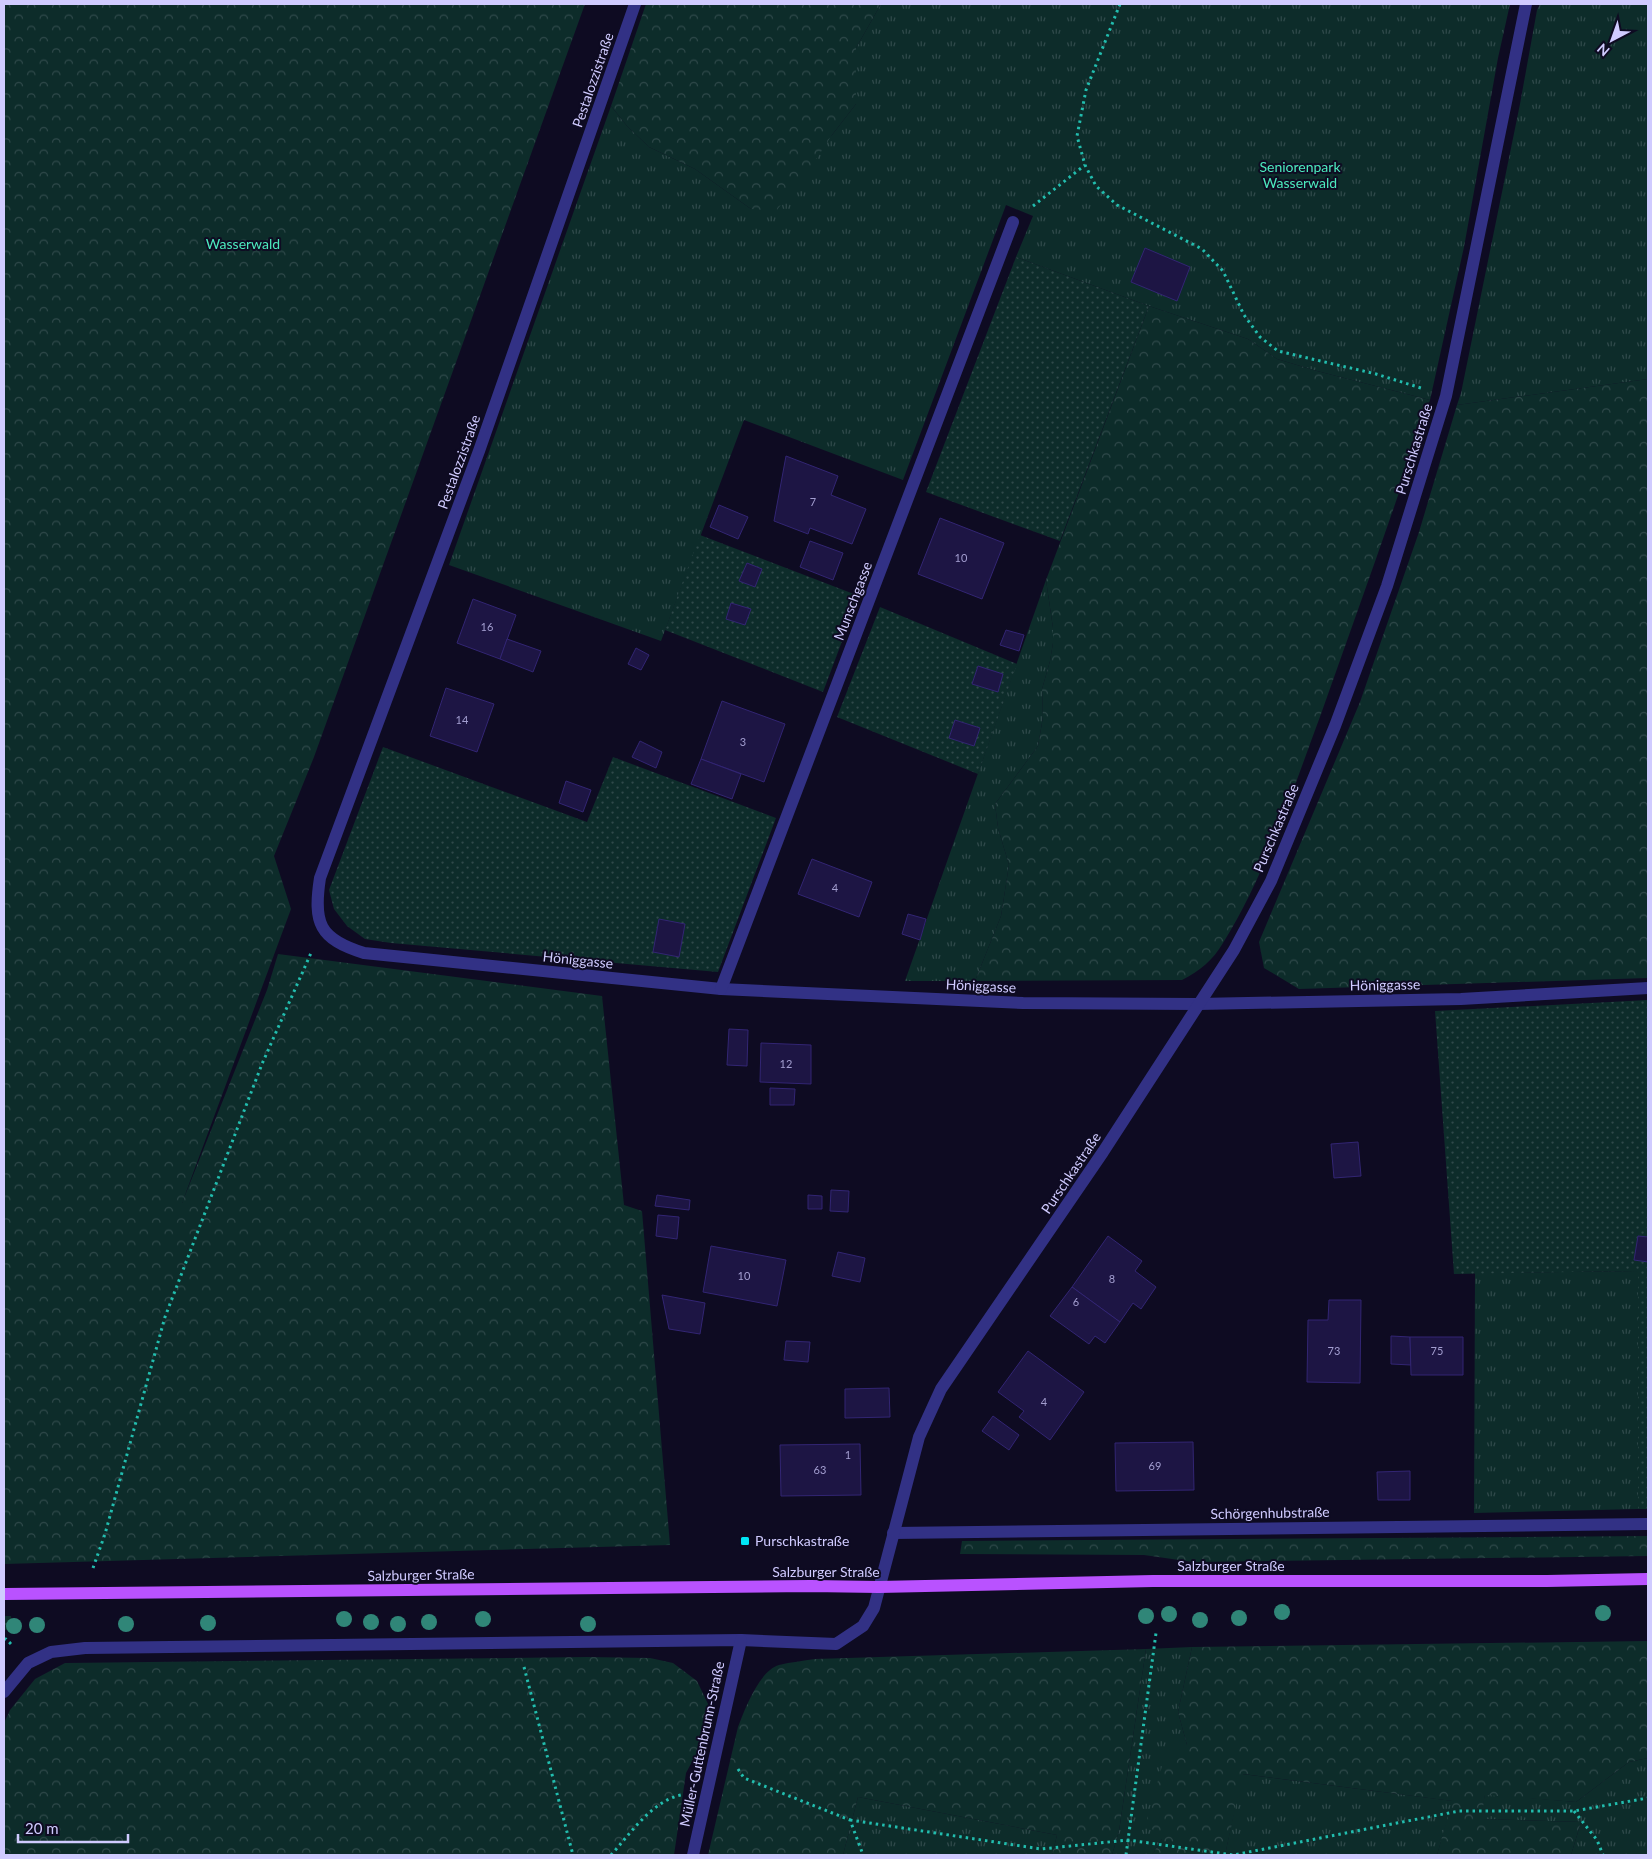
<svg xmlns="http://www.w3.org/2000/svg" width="1652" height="1859" viewBox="0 0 1652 1859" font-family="Lato,sans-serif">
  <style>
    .grass { fill: url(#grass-tufts) }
    .forest { fill: url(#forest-crowns) }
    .garden { fill: url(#garden-dots) }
    .building { fill: #1d1544; stroke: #322573 }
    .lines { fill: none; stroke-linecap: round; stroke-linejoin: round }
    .path { stroke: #22bdae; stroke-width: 3; stroke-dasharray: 2.5 4; stroke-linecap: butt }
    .lane { stroke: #323185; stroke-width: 12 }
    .street { stroke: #323185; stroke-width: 12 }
    .primary { stroke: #b952ff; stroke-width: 12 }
    .tree { fill: #308678 }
    .poi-dot { fill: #00e6f6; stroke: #0e0b22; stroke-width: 2 }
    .labels { text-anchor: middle; stroke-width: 4; stroke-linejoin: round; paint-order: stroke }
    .number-label { font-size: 11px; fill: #a39ed0 }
    .street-label { font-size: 14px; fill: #d0cbff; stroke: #0e0b22 }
    .park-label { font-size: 14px; fill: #4ceabe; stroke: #0e0b22 }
    .poi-label { font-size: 14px; fill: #d0cbff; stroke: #0e0b22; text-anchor: start }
  </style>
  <defs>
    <pattern id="grass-tufts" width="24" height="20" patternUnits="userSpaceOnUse" patternTransform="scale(1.25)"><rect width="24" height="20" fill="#0d2c2a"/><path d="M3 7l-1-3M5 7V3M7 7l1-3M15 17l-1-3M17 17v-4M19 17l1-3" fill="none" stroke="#2f494a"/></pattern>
    <pattern id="forest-crowns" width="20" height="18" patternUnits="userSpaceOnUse" patternTransform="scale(1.25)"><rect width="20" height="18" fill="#0d2c2a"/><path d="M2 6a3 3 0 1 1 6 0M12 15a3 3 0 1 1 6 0" fill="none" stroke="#2f494a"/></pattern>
    <pattern id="garden-dots" width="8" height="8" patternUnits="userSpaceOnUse" patternTransform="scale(1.25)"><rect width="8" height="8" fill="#0d2c2a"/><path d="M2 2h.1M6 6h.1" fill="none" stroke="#2f494a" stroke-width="1.8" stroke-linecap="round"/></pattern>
  </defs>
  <rect width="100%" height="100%" fill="#0e0b22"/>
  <g class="grass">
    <polygon points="881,4 1510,4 1498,58 1464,247 1430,400 1317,371 1277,359 1248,339 1149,306 1016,257 1033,216 1006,205 903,480 744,420 661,641 449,565 611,106 627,126 649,147 695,169 751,209 832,135 856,104 856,48"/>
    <polygon points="1540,4 1648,4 1648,379 1457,405 1461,393 1520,104 1537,10"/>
    <polygon points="1046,580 1053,628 1053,643 1050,661 1042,689 1043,717 1038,746 995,804 998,828 1009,865 1001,916 975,981 905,981"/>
    <polygon points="1638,1271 1638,1509 1474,1513 1475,1273"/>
    <polygon points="1192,1647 1178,1712 1187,1745 1162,1839 1152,1855 1112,1855 1119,1831 1146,1649"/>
    <polygon points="1648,1758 1648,1855 1571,1855 1581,1822 1480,1819 1485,1794 1576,1802 1629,1762"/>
    <polygon points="1242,1774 1453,1801 1437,1855 1225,1855"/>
    <polygon points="858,1797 1057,1835 1052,1855 843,1855"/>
  </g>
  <g class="forest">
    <polygon points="4,4 585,4 314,757 274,856 291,909 182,1203 267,990 278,954 602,996 624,1205 642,1211 670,1545 4,1564"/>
    <polygon points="646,4 881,4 856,48 856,104 832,135 807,173 776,211 751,209 695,169 649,147 627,126 611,106"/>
    <path d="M 1149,306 L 1248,339 L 1277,359 L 1317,371 L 1430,400 C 1396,505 1358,609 1321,714 C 1293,789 1266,874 1223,943 C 1213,960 1200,971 1182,980 L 975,981 L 1001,916 L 1009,865 L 998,828 L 995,804 L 1038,746 L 1043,717 L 1042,689 L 1050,661 L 1053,643 L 1053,628 L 1046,580 Z"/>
    <polygon points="1648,379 1648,978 1299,989 1264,968 1259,942 1360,702 1419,532 1457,405"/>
    <polygon points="1648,1536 1648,1556 1193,1562 1144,1555 960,1554 962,1541"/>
    <polygon points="4,1616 11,1616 12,1630 4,1630"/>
    <polygon points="1648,1641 1648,1758 1629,1762 1576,1802 1485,1795 1481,1819 1581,1822 1571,1855 1437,1855 1452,1801 1243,1774 1225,1855 1152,1855 1162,1839 1146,1823 1164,1759 1187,1745 1178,1712 1192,1647"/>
    <path d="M 1146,1649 L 1119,1831 L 1112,1855 L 1052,1855 L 1057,1835 L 858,1797 L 843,1855 L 708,1855 L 738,1727 C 745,1709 759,1671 779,1665 C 791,1662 803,1661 815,1659 Z"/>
    <polygon points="587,1657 650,1658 673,1663 697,1681 708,1704 702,1743 686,1773 674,1855 4,1855 4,1723 10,1710 35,1679 65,1663"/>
  </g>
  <g class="garden">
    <polygon points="1016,257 1149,306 1060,541 926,492"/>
    <polygon points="700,535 859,596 823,692 665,630"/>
    <polygon points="880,607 1017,664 978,774 837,717"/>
    <polygon points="383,747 587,822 613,757 776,818 718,972 391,943 365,939 347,926 334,909 329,890"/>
    <polygon points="1648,1000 1648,1509 1638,1509 1638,1271 1454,1274 1435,1011"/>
  </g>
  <g class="building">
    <polygon points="1145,248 1190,267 1177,301 1131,282"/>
    <polygon points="786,456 838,476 831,495 866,509 852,544 810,528 808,534 774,521"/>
    <polygon points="719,505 748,517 738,539 710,527"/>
    <polygon points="940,518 1004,543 982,599 918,574"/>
    <polygon points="810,541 843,553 833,580 800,567"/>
    <polygon points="747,563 762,569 755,587 739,581"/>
    <polygon points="473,599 516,615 500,659 457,643"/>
    <polygon points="731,603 751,609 745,625 726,619"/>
    <polygon points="1006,630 1024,635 1019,651 1000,645"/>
    <polygon points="507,639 541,651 533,672 500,659"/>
    <polygon points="636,648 649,655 641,670 628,664"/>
    <polygon points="978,666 1003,674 998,692 972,684"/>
    <polygon points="446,688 494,704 477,752 430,736"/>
    <polygon points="722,701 785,724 764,782 701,759"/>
    <polygon points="955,720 980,728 974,746 949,738"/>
    <polygon points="640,741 662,752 656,768 632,757"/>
    <polygon points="701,759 741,774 732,799 691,784"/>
    <polygon points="566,781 591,790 583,812 559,803"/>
    <polygon points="812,859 872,882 859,917 798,894"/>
    <polygon points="908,914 926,919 920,940 902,934"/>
    <polygon points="659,919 685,924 679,957 653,952"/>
    <polygon points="729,1029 748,1030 747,1066 727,1065"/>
    <polygon points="761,1043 811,1045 811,1084 760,1082"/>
    <polygon points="770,1088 795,1089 794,1105 770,1105"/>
    <polygon points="1358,1142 1361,1176 1334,1178 1331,1144"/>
    <polygon points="831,1190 849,1191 848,1212 830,1211"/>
    <polygon points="657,1195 690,1200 689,1210 655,1206"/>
    <polygon points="808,1195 822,1196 822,1209 808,1209"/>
    <polygon points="658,1215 679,1217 677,1239 656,1236"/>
    <polygon points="1108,1236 1142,1261 1135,1271 1156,1287 1141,1309 1133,1303 1120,1322 1072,1287"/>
    <polygon points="1638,1236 1648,1237 1648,1262 1634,1260"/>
    <polygon points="711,1246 786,1260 777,1306 703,1292"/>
    <polygon points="838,1252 865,1258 860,1282 832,1276"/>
    <polygon points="1072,1287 1120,1322 1105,1343 1095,1336 1089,1344 1050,1316"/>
    <polygon points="662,1295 705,1303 700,1334 669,1329"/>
    <polygon points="1329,1300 1361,1300 1360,1383 1307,1382 1308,1320 1328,1320"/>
    <polygon points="1391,1336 1410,1337 1411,1365 1391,1364"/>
    <polygon points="1410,1337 1463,1337 1463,1375 1411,1375"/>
    <polygon points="786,1341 810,1342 808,1362 784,1360"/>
    <polygon points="1028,1351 1084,1392 1050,1440 1019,1417 1024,1411 998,1392"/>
    <polygon points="889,1388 890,1417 845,1418 845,1389"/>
    <polygon points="993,1416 1019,1435 1009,1450 982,1431"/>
    <polygon points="1193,1442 1194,1490 1116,1491 1115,1443"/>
    <polygon points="860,1444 861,1495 781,1496 780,1445"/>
    <polygon points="1410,1471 1410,1500 1378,1500 1377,1472"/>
  </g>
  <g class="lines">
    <g class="path">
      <polyline points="1120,4 1086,90 1077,136 1085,165 1096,186 1117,205 1202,249 1223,271 1244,315 1260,337 1278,351 1376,374 1421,388"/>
      <polyline points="1033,206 1085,165"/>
      <polyline points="93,1568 105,1534 165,1317 262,1064 311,953"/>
      <polyline points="4,1639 6,1639 11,1644"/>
      <polyline points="524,1667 573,1855"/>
      <polyline points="738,1769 744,1778 850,1820 862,1852 861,1855"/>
      <polyline points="1574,1811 1597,1840 1603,1855"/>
      <polyline points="850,1820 1041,1849 1128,1840 1233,1855 1459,1811 1574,1811 1648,1798"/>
      <path d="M 611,1855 C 630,1834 652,1801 681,1795"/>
      <polyline points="1126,1855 1156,1633"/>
    </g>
    <polyline class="lane" points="1198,1004 1461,999 1648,988"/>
    <g class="street">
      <path d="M 635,4 L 479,451 L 320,878 C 313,923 319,939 364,953 L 721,989 L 1023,1003 L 1198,1004"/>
      <polyline points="721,989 1013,222"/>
      <polyline points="893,1533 1648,1524"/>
      <polyline points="4,1692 28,1663 51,1652 85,1648 741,1640 836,1644 863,1626 874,1608 919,1437 941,1389 1103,1152 1234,950 1271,881 1335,726 1387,586 1446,396 1526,4"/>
      <polyline points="693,1855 741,1640"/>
    </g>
    <polyline class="primary" points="4,1594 810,1586 879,1587 1153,1581 1547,1581 1648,1579"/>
  </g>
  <g class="tree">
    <circle cx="1282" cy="1612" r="8"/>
    <circle cx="1603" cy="1613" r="8"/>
    <circle cx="1169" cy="1614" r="8"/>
    <circle cx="1146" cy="1616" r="8"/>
    <circle cx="1239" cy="1618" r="8"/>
    <circle cx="344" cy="1619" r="8"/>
    <circle cx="483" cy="1619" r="8"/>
    <circle cx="1200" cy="1620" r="8"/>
    <circle cx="371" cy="1622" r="8"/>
    <circle cx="429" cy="1622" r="8"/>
    <circle cx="208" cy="1623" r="8"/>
    <circle cx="126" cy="1624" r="8"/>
    <circle cx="398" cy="1624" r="8"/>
    <circle cx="588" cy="1624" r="8"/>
    <circle cx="37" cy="1625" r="8"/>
    <circle cx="14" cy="1626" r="8"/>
  </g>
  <rect class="poi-dot" x="740" y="1536" width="10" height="10" rx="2.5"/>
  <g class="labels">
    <g class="number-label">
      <text x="813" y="506">7</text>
      <text x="961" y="562">10</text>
      <text x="487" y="631">16</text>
      <text x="462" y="724">14</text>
      <text x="743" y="746">3</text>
      <text x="835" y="892">4</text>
      <text x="786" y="1068">12</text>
      <text x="744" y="1280">10</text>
      <text x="1112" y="1283">8</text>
      <text x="1076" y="1306">6</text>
      <text x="1334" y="1355">73</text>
      <text x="1437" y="1355">75</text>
      <text x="1044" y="1406">4</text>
      <text x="848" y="1459">1</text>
      <text x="1155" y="1470">69</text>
      <text x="820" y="1474">63</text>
    </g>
    <g class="street-label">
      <text transform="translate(593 80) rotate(-71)" y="5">Pestalozzistraße</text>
      <text transform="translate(1414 449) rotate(-73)" y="5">Purschkastraße</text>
      <text transform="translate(459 462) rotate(-70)" y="5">Pestalozzistraße</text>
      <text transform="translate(853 601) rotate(-69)" y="5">Munschgasse</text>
      <text transform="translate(1276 828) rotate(-67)" y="5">Purschkastraße</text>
      <text transform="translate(578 960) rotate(6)" y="5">Höniggasse</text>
      <text transform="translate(1385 985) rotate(-1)" y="5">Höniggasse</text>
      <text transform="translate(981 986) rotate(3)" y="5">Höniggasse</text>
      <text transform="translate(1071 1173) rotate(-56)" y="5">Purschkastraße</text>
      <text transform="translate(1270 1513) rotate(-1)" y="5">Schörgenhubstraße</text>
      <text x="1231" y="1571">Salzburger Straße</text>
      <text x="826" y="1577">Salzburger Straße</text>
      <text transform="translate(421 1575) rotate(-1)" y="5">Salzburger Straße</text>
      <text transform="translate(702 1744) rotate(-78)" y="5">Müller-Guttenbrunn-Straße</text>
    </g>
    <g class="park-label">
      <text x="1300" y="172">Seniorenpark<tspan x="1300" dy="16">Wasserwald</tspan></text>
      <text x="243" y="249">Wasserwald</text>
    </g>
    <g class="poi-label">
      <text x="755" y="1546">Purschkastraße</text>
    </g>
  </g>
  <rect width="1652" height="1859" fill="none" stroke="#d0cbff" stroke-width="10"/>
  <g transform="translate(1612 40) rotate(221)" stroke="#0e0b22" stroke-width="4" paint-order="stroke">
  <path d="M0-4L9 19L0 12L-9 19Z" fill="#d0cbff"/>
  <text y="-8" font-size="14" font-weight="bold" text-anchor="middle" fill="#d0cbff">N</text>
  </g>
  <path d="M18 1834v8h110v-8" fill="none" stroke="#d0cbff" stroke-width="2.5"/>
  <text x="25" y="1834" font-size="15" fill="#d0cbff" stroke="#0e0b22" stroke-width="4" paint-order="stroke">20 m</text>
</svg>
